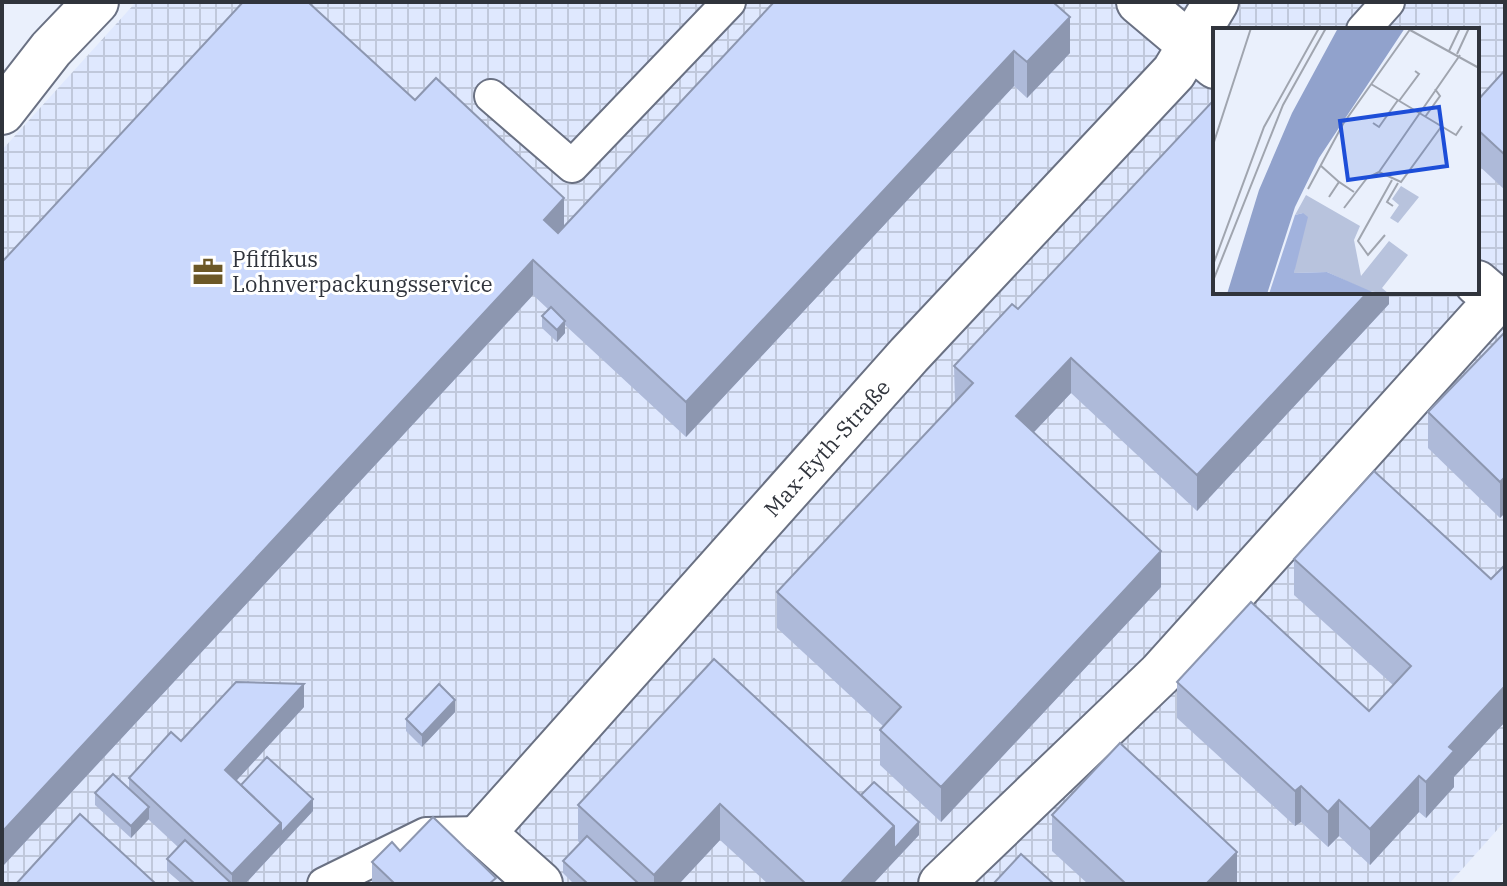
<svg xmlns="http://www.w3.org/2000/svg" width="1507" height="886" viewBox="0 0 1507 886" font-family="'IBM Plex Serif',serif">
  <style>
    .industrial { fill: url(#industrial-grid); fill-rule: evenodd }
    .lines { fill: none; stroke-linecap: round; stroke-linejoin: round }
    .lane-casing { stroke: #6a7183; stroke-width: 36 }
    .street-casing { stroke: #6a7183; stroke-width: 48 }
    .lane { stroke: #fff; stroke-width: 32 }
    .street { stroke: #fff; stroke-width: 44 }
    .wall { fill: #aebad9 }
    .shaded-wall { fill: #8d97b0 }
    .building { fill: #cad8fc; stroke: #8d97b0; stroke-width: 2 }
    .labels { text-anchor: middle; stroke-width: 6; stroke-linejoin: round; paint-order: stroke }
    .poi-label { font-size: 22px; fill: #30343c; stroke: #fff; text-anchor: start }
    .street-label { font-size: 22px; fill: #30343c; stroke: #fff }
    .inset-road { fill: none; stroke: #a0a5af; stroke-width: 2 }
    .view { fill: #1d4ed8; fill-opacity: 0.15; stroke: #1d4ed8; stroke-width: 4 }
    .inset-edge { fill: none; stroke: #30343c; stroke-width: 4 }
  </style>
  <defs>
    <pattern id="industrial-grid" width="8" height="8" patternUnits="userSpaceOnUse" patternTransform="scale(2)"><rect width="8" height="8" fill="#dfe8fe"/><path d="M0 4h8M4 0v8" fill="none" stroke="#c0c8db"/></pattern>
  </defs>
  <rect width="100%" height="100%" fill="#eaf0fc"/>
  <path class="industrial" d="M 136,2 L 1505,2 L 1505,821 L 1449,884 L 2,884 L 2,150 ZM 1215,30 L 1477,30 L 1477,292 L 1215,292 Z"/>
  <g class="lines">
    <g class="lane-casing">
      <g id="lane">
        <polyline points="1363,30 1388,2"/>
        <polyline points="491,96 572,166 729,2"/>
        <polyline points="324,884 426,834 483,833"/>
      </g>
    </g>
    <g class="street-casing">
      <g id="street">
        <polyline points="1139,2 1215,66"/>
        <polyline points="2,112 51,49 96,2"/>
        <polyline points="540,884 483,833 909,355 1174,72 1216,2"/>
        <polyline points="941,884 1160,674 1497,300 1477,283"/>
      </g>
    </g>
    <use href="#lane" class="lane"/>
    <use href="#street" class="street"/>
  </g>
  <g class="wall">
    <polygon points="774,2 1070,53 1027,98 1014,86 686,437 565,325 565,333 557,342 542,328 542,316 548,309 533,295 2,867 2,262 415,100 564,226"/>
    <polygon points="1505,70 1505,190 1477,164 1477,101"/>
    <polygon points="1389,292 1389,304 1197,511 1071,393 1034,432 1161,587 941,822 880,765 880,730 883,726 777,628 777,592 955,402 954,366 1018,309"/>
    <polygon points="1505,332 1505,513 1500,518 1428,448 1428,412"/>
    <polygon points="1294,559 1491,579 1505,565 1505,722 1454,777 1454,787 1426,818 1419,812 1370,865 1339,836 1328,847 1301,822 1295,826 1177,718 1177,682 1369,711 1393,685 1294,595"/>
    <polygon points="304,707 236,781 241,785 313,811 245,884 182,884 167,871 167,859 178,847 148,819 131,838 95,805 95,793 129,788 129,778 181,741"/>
    <polygon points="455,712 422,747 406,731 406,719"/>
    <polygon points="861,795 919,835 873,884 768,884 720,840 679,884 574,884 563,873 563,861 580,843 578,841 578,805"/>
    <polygon points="1052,815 1237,884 1088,884 1052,851"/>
    <polygon points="400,851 496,884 372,884 372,862"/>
  </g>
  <g class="shaded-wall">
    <polygon points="1070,17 1070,53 1027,98 1027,62"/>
    <polygon points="1014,51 1014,86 686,437 686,402"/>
    <polygon points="564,198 564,233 544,256 544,220"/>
    <polygon points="533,260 533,295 2,867 2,832"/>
    <polygon points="1368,292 1389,292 1389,304 1197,511 1197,475"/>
    <polygon points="565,321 565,333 557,342 557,330"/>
    <polygon points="1071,358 1071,393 1016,451 1016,416"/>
    <polygon points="1505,477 1505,513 1500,518 1500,482"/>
    <polygon points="1161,551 1161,587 941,822 941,787"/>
    <polygon points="304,684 304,707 225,793 225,770"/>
    <polygon points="1505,686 1505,722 1454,777 1454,787 1426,818 1426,782 1449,747"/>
    <polygon points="455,700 455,712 422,747 422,735"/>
    <polygon points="1419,776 1419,812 1370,865 1370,829"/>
    <polygon points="1301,786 1301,822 1295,826 1295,791"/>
    <polygon points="313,799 313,811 245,884 232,884 232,874 281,823"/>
    <polygon points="1339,800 1339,836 1328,847 1328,812"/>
    <polygon points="720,804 720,840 679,884 654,884 654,875"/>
    <polygon points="149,807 149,819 131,838 131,826"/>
    <polygon points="919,822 919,835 873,884 840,884 894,826"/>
    <polygon points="1237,852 1237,884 1206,884"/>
  </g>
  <g class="building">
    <polygon points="243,2 308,2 415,100 436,78 564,198 544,220 558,233 774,2 1053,2 1070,17 1027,62 1014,51 686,402 533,260 2,832 2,262"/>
    <polygon points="1505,70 1505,155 1477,129 1477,101"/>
    <polygon points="1211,103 1215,106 1215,292 1368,292 1197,475 1071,358 1016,416 1161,551 941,787 880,730 901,707 777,592 973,383 954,366 1012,304 1018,309"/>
    <polygon points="551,307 565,321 557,330 542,316"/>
    <polygon points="1505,332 1505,477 1500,482 1428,412"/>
    <polygon points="1374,471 1491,579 1505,565 1505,686 1449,747 1454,751 1426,782 1419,776 1370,829 1339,800 1328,812 1301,786 1295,791 1177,682 1251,602 1369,711 1411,666 1294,559"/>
    <polygon points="714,659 894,826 840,884 806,884 720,804 654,875 578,805"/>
    <polygon points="236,682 304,684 225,770 281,823 232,874 129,778 171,732 181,741"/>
    <polygon points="439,684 455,700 422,735 406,719"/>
    <polygon points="1120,743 1237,852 1206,884 1126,884 1052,815"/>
    <polygon points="267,757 313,799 281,833 281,823 241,785"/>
    <polygon points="113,774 149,807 131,826 95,793"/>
    <polygon points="874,782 919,822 894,849 894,826 861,795"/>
    <polygon points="80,814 156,884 16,884"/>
    <polygon points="433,817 496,878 489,884 395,884 372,862 392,842 400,851"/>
    <polygon points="587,836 639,884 588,884 563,861"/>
    <polygon points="185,840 232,884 195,884 167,859"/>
    <polygon points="1021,854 1054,884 993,884"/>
  </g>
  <defs>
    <g id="office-bare" transform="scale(2.4)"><path d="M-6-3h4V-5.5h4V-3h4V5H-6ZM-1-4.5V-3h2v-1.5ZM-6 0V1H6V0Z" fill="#6c5827" stroke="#fff" stroke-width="2.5" paint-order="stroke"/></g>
  </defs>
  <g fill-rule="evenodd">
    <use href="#office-bare" x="208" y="272"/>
  </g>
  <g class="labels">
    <g class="poi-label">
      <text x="232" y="267">Pfiffikus<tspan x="232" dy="25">Lohnverpackungsservice</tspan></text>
    </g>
    <g class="street-label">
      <text transform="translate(827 448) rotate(-48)" y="8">Max-Eyth-Straße</text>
    </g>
  </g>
  <g transform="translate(1213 28)">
    <rect width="266" height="266" fill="#eaf0fc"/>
    <path d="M 93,167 L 147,198 L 141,212 L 148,248 L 176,213 L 195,227 L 169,260 L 176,266 L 155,263 L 114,244 L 81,245 L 90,185 L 82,187 Z" fill="#b8c3dd"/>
    <path d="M 90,185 L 95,189 L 81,245 L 114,244 L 164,266 L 56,266 L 82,187 Z" fill="#a1b2dd"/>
    <path d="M 188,158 L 206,169 L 185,195 L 177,190 L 186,177 L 179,171 Z" fill="#b8c3dd"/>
    <path d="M 125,0 L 192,0 L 106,130 L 82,179 L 54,266 L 14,266 L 46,162 L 79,85 Z" fill="#91a2cc"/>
    <path class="inset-road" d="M 197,2 L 266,40M 236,23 L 247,0M 244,26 L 256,0M 158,56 L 243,107 L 249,98M 186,73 L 206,46 L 202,43M 212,89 L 227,68 L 222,61M 160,95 L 166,99 L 185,72M 0,117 L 38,0M 107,137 L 126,154M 166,144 L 247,27M 166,144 L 188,154 L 228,99M 95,161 L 130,96 L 198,0M 116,169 L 126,154 L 141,164M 180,178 L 174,174 L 185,155M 131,180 L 154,150 L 166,144M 172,207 L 155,227 L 145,213 L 179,152M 0,237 L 51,99 L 106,0M 0,253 L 70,77 L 113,0"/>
    <path class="view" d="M 226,79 L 234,138 L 135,152 L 127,93 Z"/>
    <rect width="266" height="266" class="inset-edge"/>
  </g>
  <rect width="1507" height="886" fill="none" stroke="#30343c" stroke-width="8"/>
</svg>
